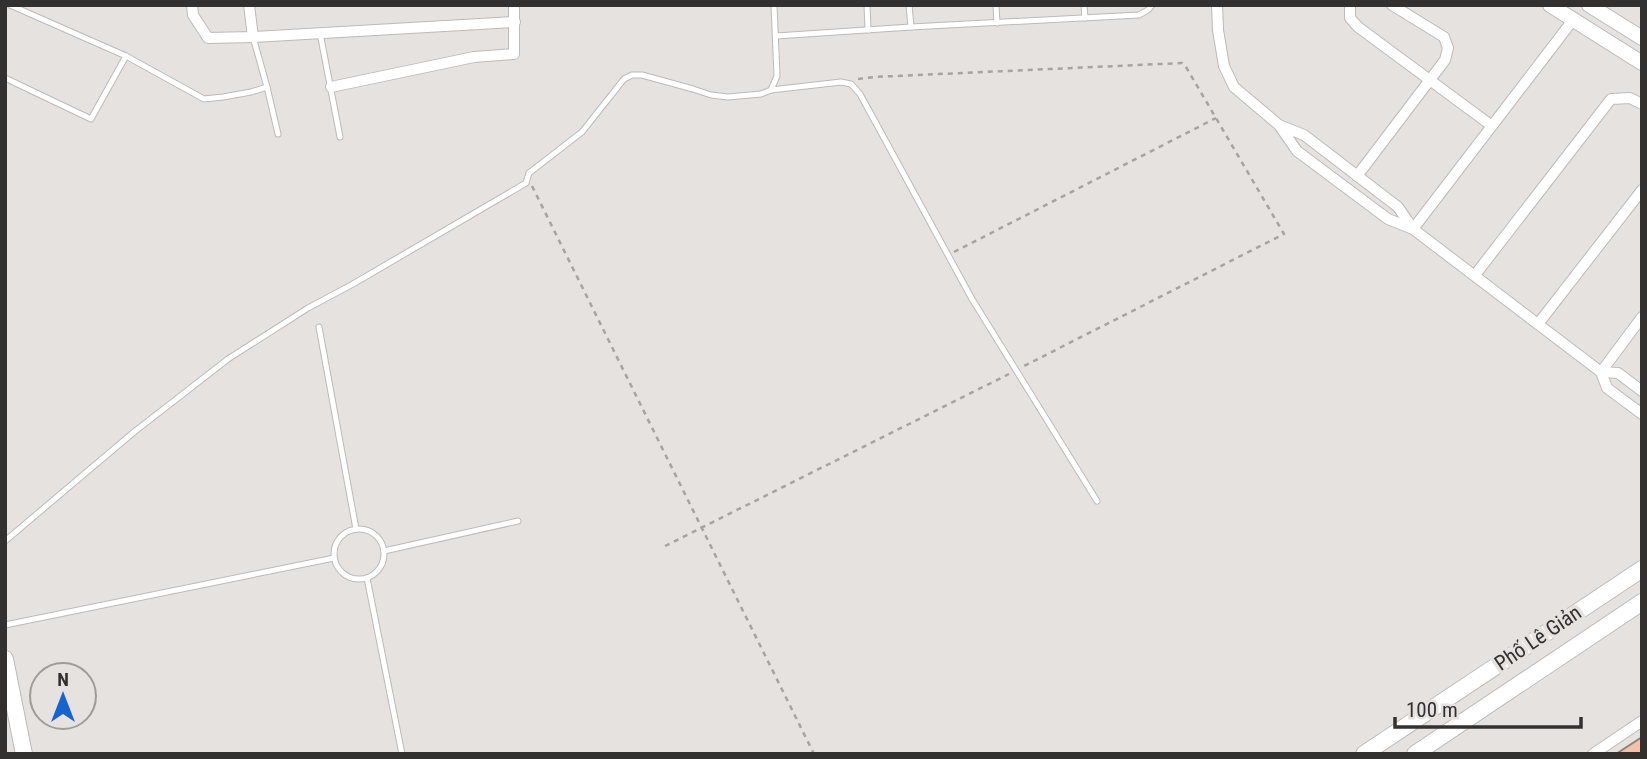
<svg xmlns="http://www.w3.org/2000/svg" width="1647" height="759" viewBox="0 0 1647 759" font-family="'Roboto Condensed',sans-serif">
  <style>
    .building { fill: #f4c2a8; stroke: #888482; stroke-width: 2 }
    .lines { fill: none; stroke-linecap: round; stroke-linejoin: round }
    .service-casing { stroke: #bdbab8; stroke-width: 7 }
    .minor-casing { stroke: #bdbab8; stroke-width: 12 }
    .tertiary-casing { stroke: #bdbab8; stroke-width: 16 }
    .secondary-casing { stroke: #bdbab8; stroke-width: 18 }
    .path { stroke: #a6a3a2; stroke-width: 2.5; stroke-dasharray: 5 5; stroke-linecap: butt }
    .service { stroke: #fff; stroke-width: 5 }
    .minor { stroke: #fff; stroke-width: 10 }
    .tertiary { stroke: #fff; stroke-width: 14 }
    .secondary { stroke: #fff; stroke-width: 16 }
    .labels { text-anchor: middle; stroke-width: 7; stroke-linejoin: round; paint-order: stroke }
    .street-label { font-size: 21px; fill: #323130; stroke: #e6e2e0 }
  </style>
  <rect width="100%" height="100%" fill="#e6e2e0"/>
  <polygon class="building" points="1642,737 1642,754 1616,754"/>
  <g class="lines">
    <g class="service-casing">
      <g id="service">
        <polyline points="10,5 126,56 204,99 223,97 251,92 267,87 253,37"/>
        <polyline points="867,5 868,30"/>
        <polyline points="996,5 997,23"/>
        <polyline points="1084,5 1085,18"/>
        <polyline points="911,27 1139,15 1148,10 1152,5"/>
        <polyline points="320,33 340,137"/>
        <polyline points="776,36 911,27 909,5"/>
        <polyline points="5,78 91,119 126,56"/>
        <polyline points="267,87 278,134"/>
        <polyline points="771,90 841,82 851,84 860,94 972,299 1097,501"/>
        <polyline points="319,327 356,529"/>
        <circle cx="359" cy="554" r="25"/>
        <polyline points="5,541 134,432 228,359 308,308 353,284 526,183 529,173 582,132 624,79 632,75 642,75 693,89 711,95 728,97 761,94 771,90 777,76 774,5"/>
        <polyline points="384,551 518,521"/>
        <polyline points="367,578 402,754"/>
        <polyline points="5,625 334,558"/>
      </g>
    </g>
    <g class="minor-casing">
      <g id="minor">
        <polyline points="192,5 193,15 208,38 253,37 515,22"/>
        <polyline points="249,5 253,37"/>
        <polyline points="1217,5 1218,30 1224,66 1234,87 1279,125 1297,151 1388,219 1413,229 1601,372 1607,388 1642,414"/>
        <polyline points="1350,5 1350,18 1358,27 1492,126"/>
        <polyline points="331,87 474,57 514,54 514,5"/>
        <polyline points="1279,125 1304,135 1398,207 1413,229"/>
        <polyline points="1357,176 1445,60 1448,48 1444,37 1392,5"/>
        <polyline points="1413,229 1573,20"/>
        <polyline points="1475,275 1611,99 1630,98 1642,104"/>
        <polyline points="1538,324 1642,190"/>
        <polyline points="1601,372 1642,317"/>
        <polyline points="1601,372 1618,373 1642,391"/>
        <polyline points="1593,754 1642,721"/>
      </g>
    </g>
    <g class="tertiary-casing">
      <g id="tertiary">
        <polyline points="1550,5 1642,63"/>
        <polyline points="1589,5 1642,38"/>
      </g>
    </g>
    <g class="secondary-casing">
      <g id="secondary">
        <polyline points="5,659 24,754"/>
        <polyline points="1364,754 1642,569"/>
        <polyline points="1415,754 1642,602"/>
      </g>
    </g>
    <g class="path">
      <polyline points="858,79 874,77 1182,63 1186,67 1284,234 1024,366"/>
      <polyline points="532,186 814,754"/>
      <polyline points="954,252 1216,118"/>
      <polyline points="665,546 1009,374"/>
    </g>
    <use href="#service" class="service"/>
    <use href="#minor" class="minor"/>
    <use href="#tertiary" class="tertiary"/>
    <use href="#secondary" class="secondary"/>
  </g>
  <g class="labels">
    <g class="street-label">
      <text transform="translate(1538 638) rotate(-34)" y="7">Phố Lê Giản</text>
    </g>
  </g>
  <rect width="1647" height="759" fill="none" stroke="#323130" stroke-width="14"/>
  <g transform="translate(63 696)"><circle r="33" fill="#e6e2e0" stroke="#9e9b9a" stroke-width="2"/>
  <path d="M0-5L12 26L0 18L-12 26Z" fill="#1963ce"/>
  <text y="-10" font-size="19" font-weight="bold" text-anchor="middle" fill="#323130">N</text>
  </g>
  <path d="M1395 717v10h186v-10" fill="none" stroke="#323130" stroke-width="3.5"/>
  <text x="1406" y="717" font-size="21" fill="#323130" stroke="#e6e2e0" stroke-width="5" paint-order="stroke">100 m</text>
</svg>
